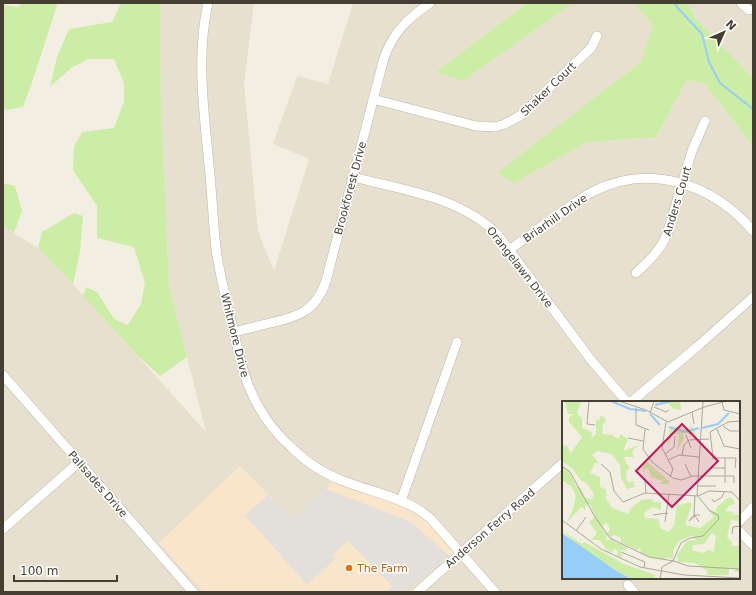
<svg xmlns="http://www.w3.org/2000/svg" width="756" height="595" viewBox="0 0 756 595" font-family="'DejaVu Sans',sans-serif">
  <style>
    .residential { fill: #e8e0cf; fill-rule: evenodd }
    .commercial { fill: #f8e5ca }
    .green { fill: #cbeda5 }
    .parking { fill: #e3e0db }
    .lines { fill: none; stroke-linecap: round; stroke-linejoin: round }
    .stream { stroke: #96cef8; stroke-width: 2 }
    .minor-casing { stroke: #bfb6a4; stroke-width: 10 }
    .minor { stroke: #fff; stroke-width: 9 }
    .food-dot { fill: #e8710a; stroke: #fff; stroke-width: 1.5 }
    .labels { text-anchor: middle; stroke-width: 3; stroke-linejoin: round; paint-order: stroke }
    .street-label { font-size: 11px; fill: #453e32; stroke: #fff }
    .food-label { font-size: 11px; fill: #c56008; stroke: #fff; text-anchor: start }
    .inset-river { fill: none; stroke: #96cef8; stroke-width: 2 }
    .inset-road { fill: none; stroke: #ada89c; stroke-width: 1 }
    .view { fill: #c2185b; fill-opacity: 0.15; stroke: #c2185b; stroke-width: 2 }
    .inset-edge { fill: none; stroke: #453e32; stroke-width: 2 }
  </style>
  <rect width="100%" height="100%" fill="#f3eee2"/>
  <g class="residential">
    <path d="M 160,3 L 254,3 L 244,84 L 258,231 L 274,271 L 309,159 L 273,144 L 297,76 L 328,84 L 353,3 L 527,3 L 437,72 L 463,81 L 573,3 L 634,3 L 654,25 L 641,62 L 603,92 L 514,183 L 587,142 L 656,137 L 687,80 L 704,83 L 753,146 L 753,592 L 417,592 L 461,553 L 431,519 L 355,485 L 326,489 L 293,519 L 240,467 L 159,543 L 204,592 L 3,592 L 3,226 L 43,251 L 206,432 L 169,287 L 161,107 ZM 563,402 L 739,402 L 739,578 L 563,578 Z"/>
    <polygon points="688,3 753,3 753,75 751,77 696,19"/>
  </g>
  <polygon class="commercial" points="240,466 293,519 326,489 331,480 411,510 426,522 449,547 451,552 449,559 413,592 204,592 159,543"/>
  <g class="green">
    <path d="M 22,3 L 58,3 C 46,38 36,73 23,107 L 6,110 L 3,106 L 3,5 L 18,7 Z"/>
    <polygon points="121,3 160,3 161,107 169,287 187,357 160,376 138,356 83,296 86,287 97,292 114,319 128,325 141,304 145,283 134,247 97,238 97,206 73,170 74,147 82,132 114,128 124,102 124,83 114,59 88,59 71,68 50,87 57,57 69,29 112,22"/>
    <polygon points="527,3 573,3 463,81 436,72"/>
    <polygon points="634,3 688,3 696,19 753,78 753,146 704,83 687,80 656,137 587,142 514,183 497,173 641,62 653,25"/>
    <polygon points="3,183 15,186 22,211 14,233 3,226"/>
    <polygon points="74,213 83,216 80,252 73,284 38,248 42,232"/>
  </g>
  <polygon class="parking" points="326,489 411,522 449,556 408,592 386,592 392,586 348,541 332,555 335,559 307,585 245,515 268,495 293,519"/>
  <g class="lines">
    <polyline class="stream" points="675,3 676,6 702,34 709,62 720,83 753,109"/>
    <g class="minor-casing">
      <g id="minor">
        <path d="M 208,3 C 196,57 204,111 209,165 C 212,193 213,221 216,249 C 220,277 227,304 234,332 C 238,351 242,371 250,389 C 259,411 273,431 291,447 C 307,463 328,476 349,483 C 376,493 409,499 431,519 L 495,592"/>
        <polyline points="741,3 749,10"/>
        <polyline points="373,99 476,126 495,127 505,124 521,115 591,48 597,36"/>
        <path d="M 353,177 C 403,190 461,197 498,235 L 591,360 L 627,402"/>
        <path d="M 509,250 C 525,239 541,227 556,216 C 568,208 579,199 592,192 C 649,162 713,184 753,231"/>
        <path d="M 636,273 C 649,261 660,251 667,234 L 692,151 L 705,121"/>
        <path d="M 234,332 C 246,329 258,326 270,323 C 298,317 316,311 326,281 L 384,58 C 394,31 407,19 430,3"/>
        <polyline points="3,375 193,592"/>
        <polyline points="631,402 698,346 753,297"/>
        <polyline points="401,501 457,342"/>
        <polyline points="739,522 753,507"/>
        <polyline points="3,529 79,462"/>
        <polyline points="739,531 753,545"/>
        <polyline points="628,585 634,592"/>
        <polyline points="417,592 563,463"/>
      </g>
    </g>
    <use href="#minor" class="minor"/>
  </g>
  <circle class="food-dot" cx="349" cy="568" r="4"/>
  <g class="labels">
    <g class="street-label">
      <text transform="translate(548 89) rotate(-44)" y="4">Shaker Court</text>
      <text transform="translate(350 188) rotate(-75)" y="4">Brookforest Drive</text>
      <text transform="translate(677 201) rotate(-73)" y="4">Anders Court</text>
      <text transform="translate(555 218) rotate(-35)" y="4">Briarhill Drive</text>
      <text transform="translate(520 267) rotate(52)" y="4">Orangelawn Drive</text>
      <text transform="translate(235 335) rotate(76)" y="4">Whitmore Drive</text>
      <text transform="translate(98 484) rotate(49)" y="4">Palisades Drive</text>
      <text transform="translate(490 528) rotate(-41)" y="4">Anderson Ferry Road</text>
    </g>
    <g class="food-label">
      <text x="357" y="572">The Farm</text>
    </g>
  </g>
  <g transform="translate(562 401)">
    <rect width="178" height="178" fill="#f3eee2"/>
    <path d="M 3,0 L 19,0 L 15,13 L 20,17 L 20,27 L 30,31 L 29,35 L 32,36 L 34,33 L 34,18 L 37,20 L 38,15 L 42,16 L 44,20 L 41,23 L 40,33 L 50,34 L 57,38 L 58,33 L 66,38 L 61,50 L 77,44 L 70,50 L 72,56 L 62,56 L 65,64 L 68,66 L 64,71 L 65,81 L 71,80 L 73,86 L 67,87 L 66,90 L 59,77 L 58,64 L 50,53 L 35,50 L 30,54 L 37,62 L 33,62 L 28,72 L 38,76 L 38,86 L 44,88 L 44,93 L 46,94 L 43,96 L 50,107 L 67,113 L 68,108 L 79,99 L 90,98 L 91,101 L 99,101 L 99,109 L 91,106 L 82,112 L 83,117 L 96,118 L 99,128 L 107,131 L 112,124 L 115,103 L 118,104 L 128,101 L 130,103 L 123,124 L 138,127 L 152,116 L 146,108 L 154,111 L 155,106 L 166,97 L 168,96 L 172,99 L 173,103 L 167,105 L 163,110 L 173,111 L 170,112 L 172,114 L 177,114 L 178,121 L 169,118 L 165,136 L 171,142 L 169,145 L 178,145 L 176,168 L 178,171 L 173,171 L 172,167 L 167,168 L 167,174 L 145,174 L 145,170 L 133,162 L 116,161 L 115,154 L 125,140 L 134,139 L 131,134 L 117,140 L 111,149 L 111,158 L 104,156 L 103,159 L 87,156 L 79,152 L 78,147 L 75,149 L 59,141 L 59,137 L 52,134 L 49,136 L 45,132 L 48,129 L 46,123 L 43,122 L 39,126 L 45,134 L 44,140 L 48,138 L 66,146 L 62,150 L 58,148 L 60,156 L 55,155 L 56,150 L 52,147 L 50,152 L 46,150 L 37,139 L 29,139 L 35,132 L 27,121 L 33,115 L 28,103 L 24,103 L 23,110 L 21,106 L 18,107 L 5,121 L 11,108 L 14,95 L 10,86 L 0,79 L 0,66 L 7,70 L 14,85 L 18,86 L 23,97 L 30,98 L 32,93 L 24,81 L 19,80 L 11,68 L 0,60 L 0,44 L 5,45 L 9,52 L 20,36 L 7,21 L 7,16 L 12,13 L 6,13 ZM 150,132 L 154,134 L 152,151 L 147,149 L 140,152 L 130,149 L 131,144 L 142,143 ZM 105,0 L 118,0 L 119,9 L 111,8 L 107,3 L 98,3 L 99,1 ZM 129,22 L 130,27 L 138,28 L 133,28 L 133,33 L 121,32 L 122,38 L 115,50 L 117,34 L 111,31 L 105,47 L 108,25 L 124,28 L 128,27 ZM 83,59 L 107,80 L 107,83 L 97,83 L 101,80 L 89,76 L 86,67 L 83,68 L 82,72 L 80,67 ZM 1,130 L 20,143 L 22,141 L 62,163 L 93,174 L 92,178 L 66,177 L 14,143 Z" fill="#cbeda5" fill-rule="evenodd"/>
    <path d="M 0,132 L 53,169 L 69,178 L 0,178 Z" fill="#96cef8"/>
    <path class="inset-river" d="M 49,0 L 68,8 L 84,10M 93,4 L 110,0M 88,13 L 98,24M 107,26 L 123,31 L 137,27M 140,27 L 156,23 L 167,12"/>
    <path class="inset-road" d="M 27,0 L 25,23 L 33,24M 57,0 L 84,9 L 106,21 L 142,6 L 165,0M 160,1 L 162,9 L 178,13M 92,6 L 104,11 L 107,9M 74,7 L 74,24 L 87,29M 130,11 L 132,23M 88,12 L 92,0M 104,21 L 100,47 L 111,68 L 108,76M 161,25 L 168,30 L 178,30M 83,28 L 81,48 L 90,61 L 111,77 L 119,79 L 131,75 L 172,75 L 172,82M 155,28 L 162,45 L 178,48M 124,34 L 129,47M 66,37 L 81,40M 103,53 L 112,46 L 113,35M 120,54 L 122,44 L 127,39 L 147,38M 150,57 L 174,57 L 173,67M 151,57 L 148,31 L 166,21 L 178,20M 106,59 L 117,54 L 137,56M 39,63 L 48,71 L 52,90 L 61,101 L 83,92 L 136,95 L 147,90 L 170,91 L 178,100M 123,63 L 129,76M 0,65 L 8,71 L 33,116 L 48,137 L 87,156 L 112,160 L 126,165 L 178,168M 148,67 L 163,67M 80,77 L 83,80 L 84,92M 163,82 L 163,57M 135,85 L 154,85M 133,95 L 132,113 L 137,121M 150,98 L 152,101 L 160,96 L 162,91M 91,114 L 106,112M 133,115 L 127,120 L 132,114 L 138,114M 0,119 L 39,148 L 78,166 L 122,174 L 178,177M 103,121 L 107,93M 14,130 L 24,116M 170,133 L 171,126 L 178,125M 59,151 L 83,161 L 82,167M 98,178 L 100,166 L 111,160 L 119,142 L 128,137 L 141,135 L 157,118 L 156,114 L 148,110 L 135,94 L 141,0"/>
    <path class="view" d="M 120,23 L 156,60 L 110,106 L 74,70 Z"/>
    <rect width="178" height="178" class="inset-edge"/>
  </g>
  <rect width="756" height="595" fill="none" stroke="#453e32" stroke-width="8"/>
  <g transform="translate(724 32) rotate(45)" stroke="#ffffff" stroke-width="3" paint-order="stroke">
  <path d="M0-3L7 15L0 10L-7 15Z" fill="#453e32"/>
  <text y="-6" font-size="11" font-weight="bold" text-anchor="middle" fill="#453e32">N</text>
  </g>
  <path d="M14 575v6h103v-6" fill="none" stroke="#453e32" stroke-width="2"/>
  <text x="20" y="575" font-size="12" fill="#453e32" stroke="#ffffff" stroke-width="3" paint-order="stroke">100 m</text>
</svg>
